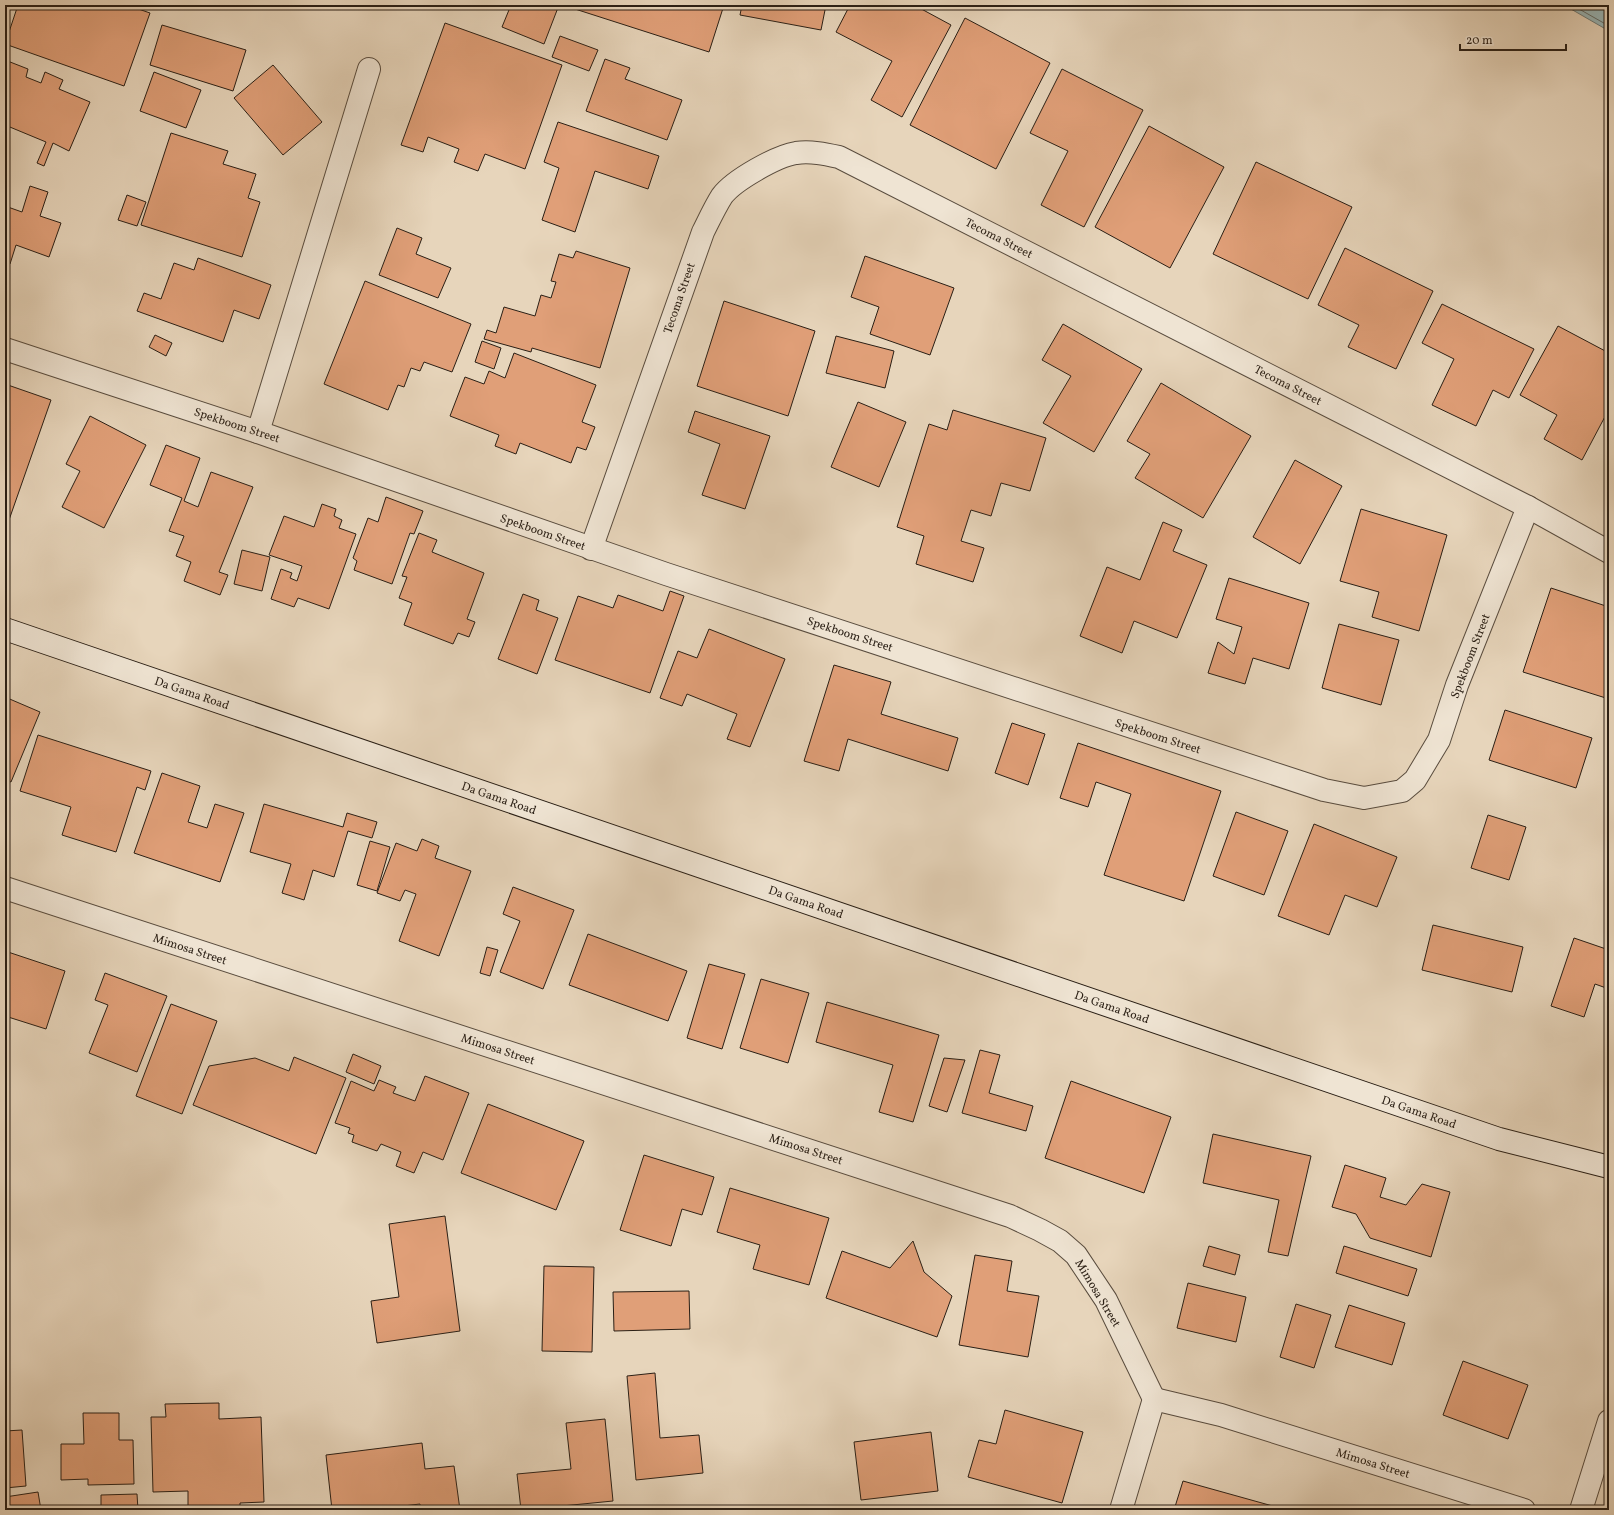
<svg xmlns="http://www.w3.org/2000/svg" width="1614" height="1515" viewBox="0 0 1614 1515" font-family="Vollkorn,serif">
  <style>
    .water { fill: #99b7b9; stroke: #6d7a77 }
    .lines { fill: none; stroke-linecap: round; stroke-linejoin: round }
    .shore { stroke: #626b67; stroke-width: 1 }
    .building { fill: #e09f78; stroke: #2a1f15 }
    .street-casing { stroke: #594c3e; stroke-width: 24 }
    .secondary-casing { stroke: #2a1f15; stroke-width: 24 }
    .street { stroke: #efe4d3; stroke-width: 22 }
    .secondary { stroke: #efe4d3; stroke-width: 22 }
    .labels { text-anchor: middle; stroke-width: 4; stroke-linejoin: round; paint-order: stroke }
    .street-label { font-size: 12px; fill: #2a1f15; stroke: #efe4d3 }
  </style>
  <rect width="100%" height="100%" fill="#e7d5bb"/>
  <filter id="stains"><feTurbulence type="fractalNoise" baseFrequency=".005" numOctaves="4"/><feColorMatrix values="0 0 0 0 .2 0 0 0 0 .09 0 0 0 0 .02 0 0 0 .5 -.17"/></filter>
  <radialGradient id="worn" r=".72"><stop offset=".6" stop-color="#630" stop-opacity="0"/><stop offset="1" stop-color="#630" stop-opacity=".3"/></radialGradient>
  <polygon class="water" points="1564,5 1609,5 1609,31"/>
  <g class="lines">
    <polyline class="shore" points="1572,5 1609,26"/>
  </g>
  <g class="building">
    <polygon points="18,5 127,5 150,13 124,86 5,44"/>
    <polygon points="511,5 559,5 544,44 502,27"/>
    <polygon points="576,5 724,5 709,52 575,9"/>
    <polygon points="742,5 826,5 821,30 740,15"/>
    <polygon points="850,5 914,5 951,25 902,117 871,100 892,61 836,32"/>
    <polygon points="965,18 1050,63 996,169 910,125"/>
    <polygon points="445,23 562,65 525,169 485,154 478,171 454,162 459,149 428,137 423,152 401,145"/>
    <polygon points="162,25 246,50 233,91 150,65"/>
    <polygon points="560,36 598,50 589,71 552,57"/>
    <polygon points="605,59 630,68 625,79 682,100 667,140 586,111"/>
    <polygon points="5,60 28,69 26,77 41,83 45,72 63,80 59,89 90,102 69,151 53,143 44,166 37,163 46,142 5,125"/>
    <polygon points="273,65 322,122 283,155 234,98"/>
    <polygon points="1062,69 1143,110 1084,227 1041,205 1068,151 1030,133"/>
    <polygon points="154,72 201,90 186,128 140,111"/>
    <polygon points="558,122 659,156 648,189 595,171 575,232 542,220 559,168 544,162"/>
    <polygon points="1149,126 1224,167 1170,268 1095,227"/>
    <polygon points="171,133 228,151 223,164 256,174 248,198 260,202 242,257 141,225"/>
    <polygon points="1256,162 1352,207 1308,299 1213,254"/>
    <polygon points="30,186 48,192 40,216 61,223 49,257 16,245 10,264 5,262 5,206 22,212"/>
    <polygon points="127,195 146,202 137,226 118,220"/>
    <polygon points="397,228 422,238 416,254 451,268 438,298 379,275"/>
    <polygon points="1345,248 1433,291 1396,369 1348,347 1359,325 1318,305"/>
    <polygon points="576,251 630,268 600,368 532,348 531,352 484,339 487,330 496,333 504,307 535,316 541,295 551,298 556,282 551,281 559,254 573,258"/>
    <polygon points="865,256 954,288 930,355 870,334 879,307 851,297"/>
    <polygon points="198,258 271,285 259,319 234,310 223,342 137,311 144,293 161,299 174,263 194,270"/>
    <polygon points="365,281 471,324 452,372 424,362 420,371 411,368 404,387 398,385 388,410 324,384"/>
    <polygon points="724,301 815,331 788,416 697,386"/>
    <polygon points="1442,304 1534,349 1509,398 1493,390 1476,426 1432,405 1454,359 1422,343"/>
    <polygon points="1063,324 1142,369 1094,452 1043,423 1071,376 1042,360"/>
    <polygon points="1558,326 1609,353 1609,409 1582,460 1544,439 1557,415 1520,395"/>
    <polygon points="155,335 172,343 166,356 149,347"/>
    <polygon points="836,336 894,351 885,388 826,373"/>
    <polygon points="482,341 501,348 494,369 475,362"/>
    <polygon points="514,353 596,385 582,422 595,427 586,450 577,447 571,463 520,443 516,454 495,446 499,435 450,416 465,377 484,384 489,371 505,378"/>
    <polygon points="1161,383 1251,436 1203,518 1135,478 1150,454 1127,441"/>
    <polygon points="5,384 51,400 9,520 5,519"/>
    <polygon points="858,402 906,422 879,487 831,467"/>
    <polygon points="953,410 1046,438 1030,491 1001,483 991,516 971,510 961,541 984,548 973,582 916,564 924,536 897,527 929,424 947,430"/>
    <polygon points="695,411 770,436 745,509 702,495 720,444 688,432"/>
    <polygon points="90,416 146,445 104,528 62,507 80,471 66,464"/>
    <polygon points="166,445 200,458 184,501 198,507 211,472 253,487 219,572 228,575 220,595 184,581 191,562 176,556 184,536 169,531 182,498 150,485"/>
    <polygon points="1295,460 1342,486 1300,564 1253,537"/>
    <polygon points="386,497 423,511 414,534 410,533 392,584 354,570 357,561 353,558 368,518 378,522"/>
    <polygon points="322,504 336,509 334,516 342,520 339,528 356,534 329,609 298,598 294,607 271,599 281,569 292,573 290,578 297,581 302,566 269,555 284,516 314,527"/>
    <polygon points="1361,509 1447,535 1419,631 1372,617 1379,592 1340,581"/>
    <polygon points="1163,522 1182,530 1173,551 1207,565 1177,638 1134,621 1122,653 1080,636 1107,567 1140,580"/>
    <polygon points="419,533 437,540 432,552 484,573 467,619 475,622 469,637 458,633 453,644 404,625 412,603 399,598 407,577 402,576"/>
    <polygon points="242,550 270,557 262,591 234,584"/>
    <polygon points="1229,578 1309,603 1289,669 1253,658 1245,684 1208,673 1218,642 1234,654 1242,627 1216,619"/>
    <polygon points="1551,588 1609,607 1609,699 1523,672"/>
    <polygon points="670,591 684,596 650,693 555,660 578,596 613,608 618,595 663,611"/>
    <polygon points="523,594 539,600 536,610 558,618 537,674 498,659"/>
    <polygon points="1339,624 1399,640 1381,705 1322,688"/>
    <polygon points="709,629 785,659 750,747 727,739 737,714 687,694 682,706 660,698 678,651 697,658"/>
    <polygon points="834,665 891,682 881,714 958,738 948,771 848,739 839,771 804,761"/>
    <polygon points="5,697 40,712 11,782 5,780"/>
    <polygon points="1505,710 1592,738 1576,788 1489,760"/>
    <polygon points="1012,723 1045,734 1028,785 995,773"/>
    <polygon points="38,735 151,771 145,790 137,787 116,852 62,835 71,807 20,791"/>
    <polygon points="1078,743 1221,791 1184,901 1104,875 1131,794 1096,782 1088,807 1060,798"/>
    <polygon points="162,773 200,786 188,822 207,828 215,804 244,813 220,882 134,853"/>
    <polygon points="264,804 343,827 347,813 377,822 372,838 348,831 334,877 313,870 304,900 282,893 291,864 250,852"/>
    <polygon points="1236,812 1288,831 1264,895 1213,876"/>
    <polygon points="1488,815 1526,827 1509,880 1471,868"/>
    <polygon points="1314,824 1397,857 1377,907 1345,895 1329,935 1278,916"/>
    <polygon points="422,839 439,846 435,858 471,871 439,956 399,941 416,894 405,890 400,901 377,893 396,843 417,851"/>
    <polygon points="370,841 390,847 377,891 357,885"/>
    <polygon points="513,887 574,910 543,989 500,972 520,921 503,914"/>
    <polygon points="1433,925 1523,947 1512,992 1422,970"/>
    <polygon points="588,934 687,971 668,1021 569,985"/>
    <polygon points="1574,938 1609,950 1609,989 1595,984 1584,1017 1551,1006"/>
    <polygon points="487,947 498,950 490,976 480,973"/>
    <polygon points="5,951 65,971 46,1029 5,1016"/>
    <polygon points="709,964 745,974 722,1049 687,1038"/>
    <polygon points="105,973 167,996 137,1072 89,1053 108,1005 95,1000"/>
    <polygon points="761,979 809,993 788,1063 740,1048"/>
    <polygon points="827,1002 939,1035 913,1122 879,1112 893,1065 816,1042"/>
    <polygon points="171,1004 217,1021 182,1114 136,1096"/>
    <polygon points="980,1050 1000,1055 989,1093 1033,1106 1026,1131 962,1113"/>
    <polygon points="353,1054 381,1066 374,1084 346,1072"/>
    <polygon points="294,1057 346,1078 316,1154 193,1105 209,1066 255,1058 289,1071"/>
    <polygon points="944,1058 965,1060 947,1112 929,1106"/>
    <polygon points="425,1076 469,1093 443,1160 423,1152 414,1173 396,1166 401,1152 381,1144 377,1151 352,1142 354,1135 348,1133 350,1128 335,1123 351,1081 374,1091 379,1080 396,1087 393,1093 415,1101"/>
    <polygon points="1071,1081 1171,1117 1144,1193 1045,1158"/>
    <polygon points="488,1104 584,1141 556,1210 461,1173"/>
    <polygon points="1213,1134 1311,1156 1288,1256 1268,1252 1279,1200 1203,1183"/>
    <polygon points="644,1155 714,1177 702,1215 682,1209 671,1246 620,1230"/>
    <polygon points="1345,1165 1386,1178 1380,1197 1406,1205 1422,1184 1450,1192 1431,1257 1370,1238 1356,1214 1332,1207"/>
    <polygon points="730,1188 829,1218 809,1285 753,1269 760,1245 717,1232"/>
    <polygon points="445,1216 460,1331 377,1343 371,1301 399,1297 389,1224"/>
    <polygon points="913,1241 924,1272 952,1296 937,1337 826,1298 842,1251 890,1268"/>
    <polygon points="1209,1246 1240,1255 1235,1275 1203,1266"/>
    <polygon points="1344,1246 1417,1269 1408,1296 1336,1273"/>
    <polygon points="975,1255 1012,1261 1007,1291 1039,1296 1028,1357 959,1345"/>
    <polygon points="544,1266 594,1267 592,1352 542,1351"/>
    <polygon points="1188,1283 1246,1297 1236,1342 1177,1328"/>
    <polygon points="689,1291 690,1329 614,1331 613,1292"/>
    <polygon points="1296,1304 1331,1315 1314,1368 1280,1357"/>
    <polygon points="1349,1305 1405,1323 1392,1365 1335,1347"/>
    <polygon points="1463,1361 1528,1385 1508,1439 1443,1415"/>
    <polygon points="655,1373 660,1438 699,1435 703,1473 636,1480 627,1376"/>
    <polygon points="219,1403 219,1419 261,1417 264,1502 240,1503 240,1510 188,1510 188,1491 153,1492 151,1417 166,1417 165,1404"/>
    <polygon points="1005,1410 1083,1432 1062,1503 968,1477 979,1440 996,1444"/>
    <polygon points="83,1413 119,1413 119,1440 133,1440 134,1484 88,1485 88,1479 61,1480 61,1444 84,1444"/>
    <polygon points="605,1419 613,1501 521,1510 517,1474 571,1469 566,1423"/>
    <polygon points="22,1430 26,1486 5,1488 5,1431"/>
    <polygon points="931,1432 938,1491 861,1500 854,1442"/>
    <polygon points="422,1443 425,1469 454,1466 460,1510 420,1510 420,1504 370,1510 332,1510 326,1455"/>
    <polygon points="1183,1481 1287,1510 1174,1510"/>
    <polygon points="38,1492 41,1510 5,1510 5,1497"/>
    <polygon points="137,1494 138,1510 101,1510 101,1495"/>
  </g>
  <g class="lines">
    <g class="street-casing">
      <g id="street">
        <polyline points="5,349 258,432 666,574 1324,790 1364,798 1402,791 1415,780 1439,740 1457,685 1528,507"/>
        <polyline points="258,432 369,69"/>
        <path d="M 591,549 L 703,232 C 709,220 715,207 722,196 C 734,180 777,156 796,153 C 811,151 825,154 839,157 L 1528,507 L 1609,552"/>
        <polyline points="5,888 1010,1216 1040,1230 1060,1241 1076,1255 1106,1300 1154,1399"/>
        <polyline points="1154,1399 1221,1415 1524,1510"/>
        <polyline points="1121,1510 1154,1399"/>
        <polyline points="1581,1510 1609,1421"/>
      </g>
    </g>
    <g class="secondary-casing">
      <polyline id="secondary" points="5,629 1499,1139 1609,1167"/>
    </g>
    <use href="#street" class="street"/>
    <use href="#secondary" class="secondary"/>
  </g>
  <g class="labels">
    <g class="street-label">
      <text transform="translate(999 238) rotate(27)" y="4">Tecoma Street</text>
      <text transform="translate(679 298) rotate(-71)" y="4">Tecoma Street</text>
      <text transform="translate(1288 385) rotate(27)" y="4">Tecoma Street</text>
      <text transform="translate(237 425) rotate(18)" y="4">Spekboom Street</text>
      <text transform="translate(543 532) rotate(19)" y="4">Spekboom Street</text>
      <text transform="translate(850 634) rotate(18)" y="4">Spekboom Street</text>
      <text transform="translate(1470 656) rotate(-69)" y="4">Spekboom Street</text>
      <text transform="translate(192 693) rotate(19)" y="4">Da Gama Road</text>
      <text transform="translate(1158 736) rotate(18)" y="4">Spekboom Street</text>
      <text transform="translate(499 798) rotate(19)" y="4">Da Gama Road</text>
      <text transform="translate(806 902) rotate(19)" y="4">Da Gama Road</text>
      <text transform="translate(190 949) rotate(18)" y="4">Mimosa Street</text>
      <text transform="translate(1112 1007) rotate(19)" y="4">Da Gama Road</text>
      <text transform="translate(498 1049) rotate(18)" y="4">Mimosa Street</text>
      <text transform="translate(1419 1112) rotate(19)" y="4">Da Gama Road</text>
      <text transform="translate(806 1149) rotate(18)" y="4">Mimosa Street</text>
      <text transform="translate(1098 1293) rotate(59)" y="4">Mimosa Street</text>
      <text transform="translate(1373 1463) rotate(17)" y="4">Mimosa Street</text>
    </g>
  </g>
  <rect width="1614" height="1515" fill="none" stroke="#e7d5bb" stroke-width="20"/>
  <rect x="6" y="6" width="1602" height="1503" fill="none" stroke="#2a1f15" stroke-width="2"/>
  <rect x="10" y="10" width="1594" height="1495" fill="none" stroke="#2a1f15"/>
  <path d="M1460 44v6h106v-6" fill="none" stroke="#2a1f15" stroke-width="2"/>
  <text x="1466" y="44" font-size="12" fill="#2a1f15" stroke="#efe4d3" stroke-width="3" paint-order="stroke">20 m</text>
  <rect width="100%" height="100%" filter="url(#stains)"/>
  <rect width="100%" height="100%" fill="url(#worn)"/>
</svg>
